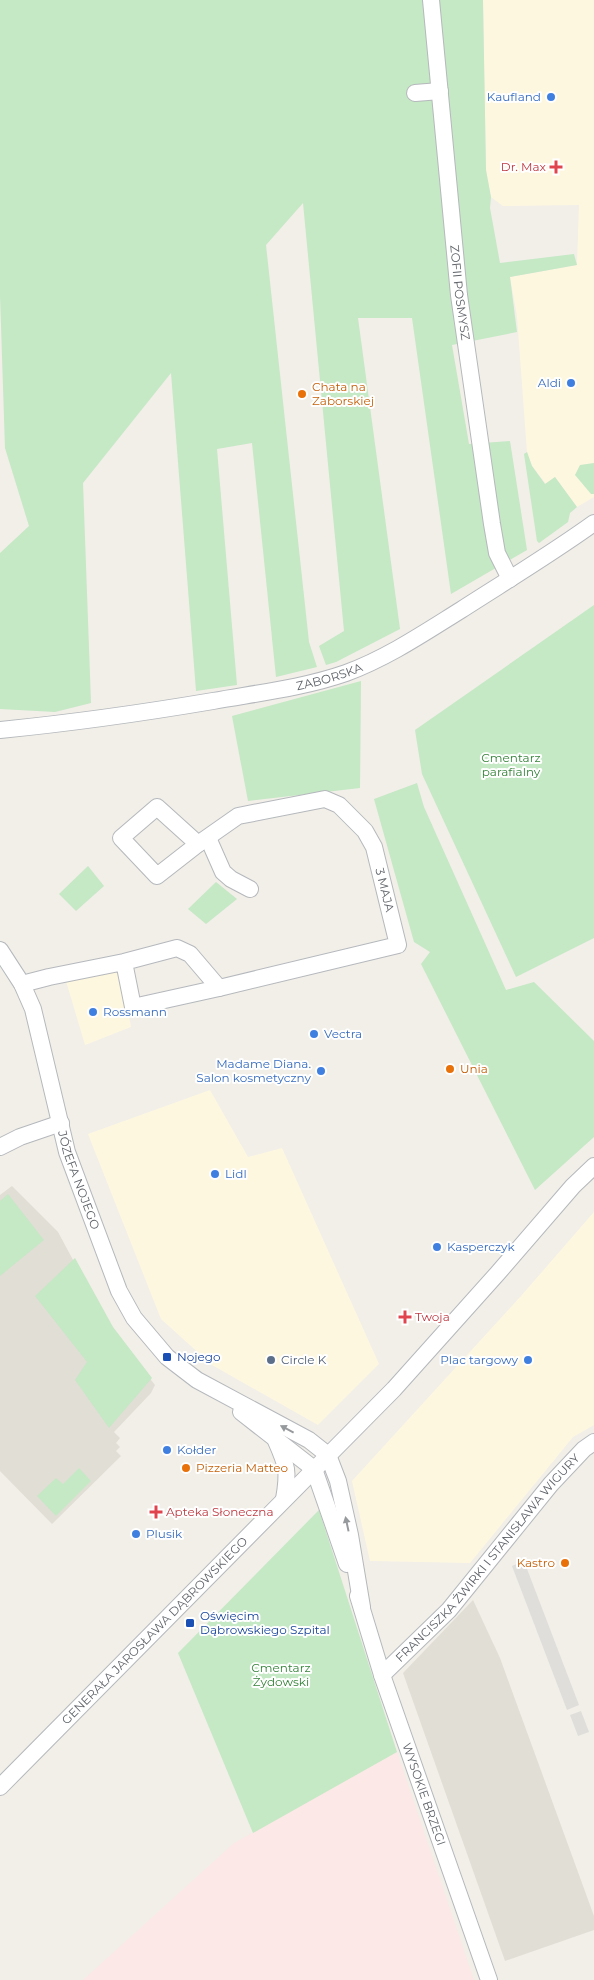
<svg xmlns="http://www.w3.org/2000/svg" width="594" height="1980" viewBox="0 0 594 1980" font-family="Montserrat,sans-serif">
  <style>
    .commercial { fill: #fef7e0 }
    .industrial { fill: #e0deda }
    .education { fill: #e1ded6 }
    .medical { fill: #fce8e6 }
    .green { fill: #c5e8c5 }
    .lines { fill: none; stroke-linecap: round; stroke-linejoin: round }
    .minor-casing { stroke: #b5b8bc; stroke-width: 18 }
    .minor { stroke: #fff; stroke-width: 16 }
    .oneway { fill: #979a9d }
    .shop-dot { fill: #3f7fe0; stroke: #fff; stroke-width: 2 }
    .health-dot { fill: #e0444e; stroke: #fff; stroke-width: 2 }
    .food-dot { fill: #e8710a; stroke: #fff; stroke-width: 2 }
    .transit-dot { fill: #1a4fb4; stroke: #fff; stroke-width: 2 }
    .service-dot { fill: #5c6f8a; stroke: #fff; stroke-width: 2 }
    .labels { text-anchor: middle; stroke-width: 4; stroke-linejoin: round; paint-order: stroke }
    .shop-label { font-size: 12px; fill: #366cbe; stroke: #fff; text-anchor: start }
    .health-label { font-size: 12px; fill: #be3a42; stroke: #fff; text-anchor: start }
    .street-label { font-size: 12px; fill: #5f6368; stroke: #fff }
    .food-label { font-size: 12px; fill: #c56008; stroke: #fff; text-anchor: start }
    .park-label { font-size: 12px; fill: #348238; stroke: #fff }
    .transit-label { font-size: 12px; fill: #164399; stroke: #fff; text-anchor: start }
    .service-label { font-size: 12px; fill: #4e5e75; stroke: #fff; text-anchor: start }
  </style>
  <rect width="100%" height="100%" fill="#f1efe8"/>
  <g class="commercial">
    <polygon points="483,0 594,0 594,497 577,507 555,477 546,484 532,466 527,452 517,316 510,277 577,265 579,205 503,206 491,197 486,170"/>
    <polygon points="119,968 131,1027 85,1045 66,981"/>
    <polygon points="210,1090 248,1157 282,1148 379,1364 318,1425 212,1365 161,1319 88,1134"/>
    <polygon points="594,1212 594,1425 573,1437 470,1563 370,1561 352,1481 521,1296"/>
  </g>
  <g class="industrial">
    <polygon points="524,1561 579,1705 567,1710 512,1566"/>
    <polygon points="581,1711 589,1732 578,1736 570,1715"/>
  </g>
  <g class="education">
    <polygon points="12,1186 58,1232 108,1325 155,1385 151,1393 114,1432 120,1438 116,1443 120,1447 116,1451 121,1456 52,1524 0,1471 0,1195"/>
    <polygon points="473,1600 500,1658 594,1916 594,1930 505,1961 403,1673"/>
  </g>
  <polygon class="medical" points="397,1752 474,1980 83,1980 234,1843"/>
  <g class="green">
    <polygon points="0,0 483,0 486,170 491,197 490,208 500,263 574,254 577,265 510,277 517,332 452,345 469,444 510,441 527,550 451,594 412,318 358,318 400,629 336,662 326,665 319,646 344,631 303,203 266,245 309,642 317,667 276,677 252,443 217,449 237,685 196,691 171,373 83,483 91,703 55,712 0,709 0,553 29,526 5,448 0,295"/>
    <polygon points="527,452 532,466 545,484 555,477 577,507 570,513 568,522 539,543 537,541 524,454"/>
    <polygon points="594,463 594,494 591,494 575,475 580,465"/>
    <polygon points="594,605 594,938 516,977 422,774 415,730"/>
    <polygon points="361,681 360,788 248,801 232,716"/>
    <polygon points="417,783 424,807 506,990 534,982 594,1041 594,1137 535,1190 421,964 430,952 414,942 374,799"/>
    <polygon points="88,866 104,886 76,911 59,894"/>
    <polygon points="216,882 237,899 206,924 188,909"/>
    <polygon points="8,1194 44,1240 0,1276 0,1201"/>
    <polygon points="75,1258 113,1327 152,1378 109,1428 75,1380 87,1362 35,1296"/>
    <polygon points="79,1468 91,1481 56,1516 37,1496 56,1478 63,1484"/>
    <polygon points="319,1510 397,1752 253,1833 178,1653"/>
  </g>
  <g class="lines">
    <g class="minor-casing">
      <g id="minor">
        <path id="s1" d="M 431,0 L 459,295 L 492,524 L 497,553 L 510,579"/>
        <polyline points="415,93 440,91"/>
        <path id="s2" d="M 0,730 C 71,723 142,713 213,701 C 257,693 303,688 346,673 C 387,658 424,633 461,610 C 506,581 551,554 594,523"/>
        <polygon points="157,807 198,844 157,876 121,838"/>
        <polyline points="208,838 223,872 231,879 250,889"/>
        <path id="s3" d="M 198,844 L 238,816 L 325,799 L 339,805 L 365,831 L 374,847 L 398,945 L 219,988"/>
        <path id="s4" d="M 0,950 L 22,984 L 33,1009 L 67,1152 L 119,1291 L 134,1318 L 167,1357 L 197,1380 L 309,1440 L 328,1455 L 338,1481 L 350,1535 L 362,1607"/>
        <polyline points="22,984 49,977 124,962 177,948 190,954 219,988 133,1007 124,962"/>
        <polyline points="0,1147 20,1137 61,1123"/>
        <polyline points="241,1412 314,1469"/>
        <path d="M 276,1441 C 287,1466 289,1471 284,1499"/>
        <polyline points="314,1469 347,1564"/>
        <path id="s5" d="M 358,1596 L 382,1675 L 489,1980"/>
        <path id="s6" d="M 382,1675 L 449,1610 L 551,1484 L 584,1449 L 594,1442"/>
        <path id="s7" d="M 0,1787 L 394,1389 L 497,1274 L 573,1186 L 594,1166"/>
      </g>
    </g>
    <use href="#minor" class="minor"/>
  </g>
  <defs><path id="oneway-solid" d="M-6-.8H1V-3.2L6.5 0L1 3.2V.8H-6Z" transform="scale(1.25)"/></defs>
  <g class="oneway">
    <use href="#oneway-solid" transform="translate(287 1429) rotate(-152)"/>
    <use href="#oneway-solid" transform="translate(347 1524) rotate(-102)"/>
  </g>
  <g class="shop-dot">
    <circle cx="551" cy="97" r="5"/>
    <circle cx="571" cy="383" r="5"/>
    <circle cx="93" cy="1012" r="5"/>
    <circle cx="314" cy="1034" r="5"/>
    <circle cx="321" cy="1071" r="5"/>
    <circle cx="215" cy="1174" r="5"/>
    <circle cx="437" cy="1247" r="5"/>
    <circle cx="528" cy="1360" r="5"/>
    <circle cx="167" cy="1450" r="5"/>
    <circle cx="136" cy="1534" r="5"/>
  </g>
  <g class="health-dot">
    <path d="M553.5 159.5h5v5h5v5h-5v5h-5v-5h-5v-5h5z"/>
    <path d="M402.5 1309.5h5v5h5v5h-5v5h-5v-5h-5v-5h5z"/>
    <path d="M153.5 1504.5h5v5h5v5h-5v5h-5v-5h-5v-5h5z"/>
  </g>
  <g class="food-dot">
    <circle cx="302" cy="394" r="5"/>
    <circle cx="450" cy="1069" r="5"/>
    <circle cx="186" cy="1468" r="5"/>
    <circle cx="565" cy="1563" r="5"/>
  </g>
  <g class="transit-dot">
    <rect x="162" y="1352" width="10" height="10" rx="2.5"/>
    <rect x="185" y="1618" width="10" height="10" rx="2.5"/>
  </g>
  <circle class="service-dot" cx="271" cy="1360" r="5"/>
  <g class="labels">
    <g class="shop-label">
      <text x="541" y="101" text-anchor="end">Kaufland</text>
      <text x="561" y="387" text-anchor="end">Aldi</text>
      <text x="103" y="1016">Rossmann</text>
      <text x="324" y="1038">Vectra</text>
      <text x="311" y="1068" text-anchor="end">Madame Diana.<tspan x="311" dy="14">Salon kosmetyczny</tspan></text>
      <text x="225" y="1178">Lidl</text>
      <text x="447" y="1251">Kasperczyk</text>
      <text x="518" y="1364" text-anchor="end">Plac targowy</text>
      <text x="177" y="1454">Kołder</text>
      <text x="146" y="1538">Plusik</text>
    </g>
    <g class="health-label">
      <text x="546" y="171" text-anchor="end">Dr. Max</text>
      <text x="415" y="1321">Twoja</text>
      <text x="166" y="1516">Apteka Słoneczna</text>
    </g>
    <g class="street-label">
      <text dy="4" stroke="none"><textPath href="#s1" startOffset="294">ZOFII POSMYSZ</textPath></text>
      <text dy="4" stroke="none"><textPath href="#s2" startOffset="334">ZABORSKA</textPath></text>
      <text dy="4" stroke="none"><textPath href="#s3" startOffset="252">3 MAJA</textPath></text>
      <text dy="4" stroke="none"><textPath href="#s4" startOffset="245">JÓZEFA NOJEGO</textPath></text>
      <text dy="4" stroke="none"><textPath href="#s6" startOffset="158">FRANCISZKA ŻWIRKI I STANISŁAWA WIGURY</textPath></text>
      <text dy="4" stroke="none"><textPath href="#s7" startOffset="220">GENERAŁA JAROSŁAWA DĄBROWSKIEGO</textPath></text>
      <text dy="4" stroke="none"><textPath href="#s5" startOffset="209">WYSOKIE BRZEGI</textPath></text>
    </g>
    <g class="food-label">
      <text x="312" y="391">Chata na<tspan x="312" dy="14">Zaborskiej</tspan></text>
      <text x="460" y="1073">Unia</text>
      <text x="196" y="1472">Pizzeria Matteo</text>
      <text x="555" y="1567" text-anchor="end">Kastro</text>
    </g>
    <g class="park-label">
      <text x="511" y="762">Cmentarz<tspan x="511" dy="14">parafialny</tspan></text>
      <text x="281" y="1672">Cmentarz<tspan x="281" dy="14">Żydowski</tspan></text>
    </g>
    <g class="transit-label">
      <text x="177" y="1361">Nojego</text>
      <text x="200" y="1620">Oświęcim<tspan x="200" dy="14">Dąbrowskiego Szpital</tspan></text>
    </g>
    <g class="service-label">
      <text x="281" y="1364">Circle K</text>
    </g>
  </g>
</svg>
